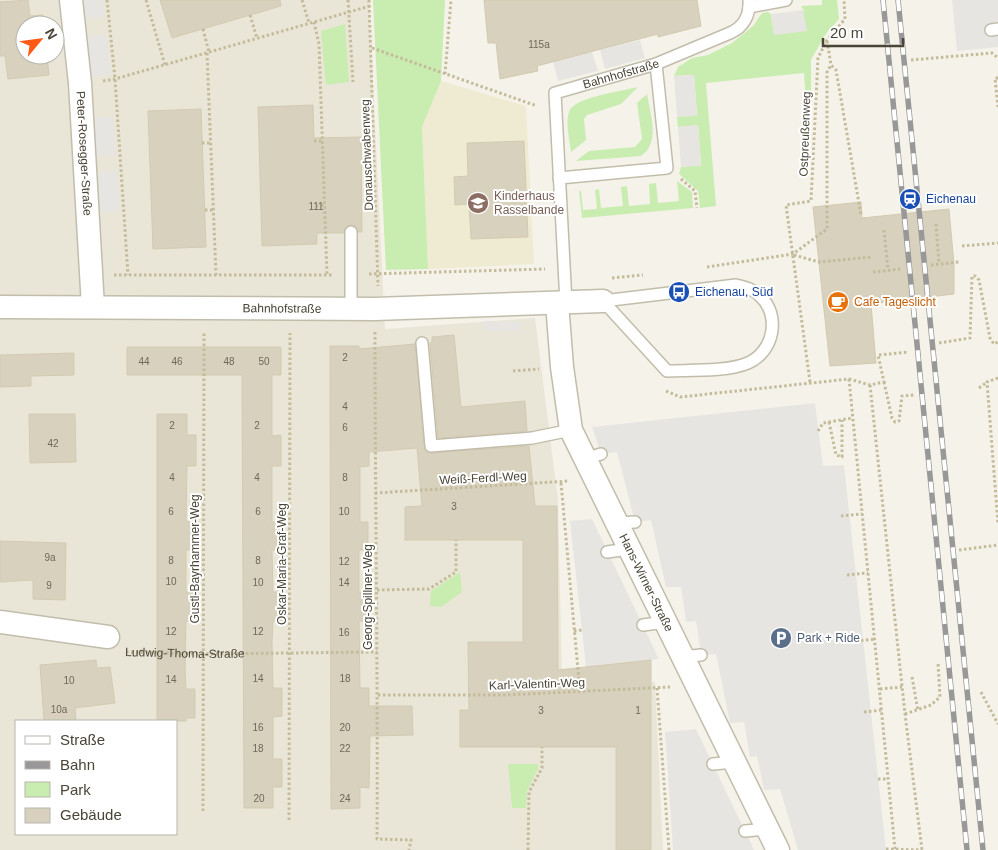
<svg xmlns="http://www.w3.org/2000/svg" width="998" height="850" viewBox="0 0 998 850" font-family="Arial,sans-serif">
  <style>
    .residential { fill: #eae6d7; fill-rule: evenodd }
    .education { fill: #efebd2 }
    .green { fill: #c9ecb0 }
    .parking { fill: #e7e5e1 }
    .building { fill: #d8d1be; stroke: #d3cab0 }
    .lines { fill: none; stroke-linecap: round; stroke-linejoin: round }
    .lane-casing { stroke: #c2bdab; stroke-width: 14 }
    .street-casing { stroke: #c2bdab; stroke-width: 25 }
    .path { stroke: #c4bb9b; stroke-width: 3; stroke-dasharray: 2.5 2.5; stroke-linecap: butt }
    .lane { stroke: #fff; stroke-width: 11 }
    .street { stroke: #fff; stroke-width: 22 }
    .rail-casing { stroke: #989898; stroke-width: 5.5 }
    .rail { stroke: #fff; stroke-width: 4; stroke-dasharray: 11; stroke-linecap: butt }
    .labels { text-anchor: middle; stroke-width: 4; stroke-linejoin: round; paint-order: stroke }
    .number-label { font-size: 10px; fill: #6e6859 }
    .street-label { font-size: 12px; fill: #4a4537; stroke: #fff }
    .education-label { font-size: 12px; fill: #785e54; stroke: #fff; text-anchor: start }
    .transit-label { font-size: 12px; fill: #164399; stroke: #fff; text-anchor: start }
    .food-label { font-size: 12px; fill: #c56008; stroke: #fff; text-anchor: start }
    .service-label { font-size: 12px; fill: #4e5e75; stroke: #fff; text-anchor: start }
  </style>
  <rect width="100%" height="100%" fill="#f5f3e9"/>
  <path class="residential" d="M 0,0 L 369,0 L 385,329 L 535,318 L 558,500 L 562,681 L 655,682 L 663,850 L 0,850 ZM 25,25 L 55,25 L 55,55 L 25,55 ZM 16,721 L 176,721 L 176,834 L 16,834 Z"/>
  <polygon class="education" points="441,81 526,106 534,264 428,269 422,127"/>
  <g class="green">
    <polygon points="373,0 445,0 441,81 422,127 428,269 386,270"/>
    <polygon points="822,0 837,0 839,19 825,35 811,60 811,135 808,135 804,73 706,83 716,206 700,208 698,191 679,174 681,167 701,165 698,125 678,127 677,117 697,115 694,75 674,76 678,67 692,58 708,55 732,43 753,26 762,13 768,12 771,14 774,35 804,11 801,6 822,5"/>
    <polygon points="345,24 349,82 326,85 321,31"/>
    <path d="M 638,87 L 621,104 L 587,115 L 584,119 L 586,140 L 571,152 C 570,141 565,123 569,112 C 573,97 623,91 638,87 Z"/>
    <path d="M 647,94 C 650,113 661,143 641,156 L 576,161 L 589,151 L 635,147 L 642,139 L 637,103 Z"/>
    <polygon points="677,181 692,192 693,208 582,218 579,191 581,191 583,210 597,209 595,190 599,189 601,208 623,206 621,187 627,186 629,206 650,204 649,184 656,183 658,203 679,201"/>
    <polygon points="460,572 462,592 441,607 430,606 431,591"/>
    <polygon points="508,764 538,764 538,769 527,791 526,808 512,808"/>
  </g>
  <g class="parking">
    <polygon points="84,0 103,0 105,17 86,19"/>
    <polygon points="952,0 998,0 998,47 957,51"/>
    <polygon points="803,10 807,31 774,35 771,14"/>
    <polygon points="107,35 111,75 92,77 88,36"/>
    <polygon points="640,40 645,58 605,69 600,50"/>
    <polygon points="592,52 598,71 558,81 553,62"/>
    <polygon points="694,75 697,116 677,117 674,76"/>
    <polygon points="113,116 116,155 97,157 94,118"/>
    <polygon points="698,125 701,166 681,167 678,127"/>
    <polygon points="117,171 119,211 100,212 98,172"/>
    <polygon points="484,321 522,322 522,331 484,331"/>
    <polygon points="815,403 823,466 844,465 886,850 798,850 780,789 764,790 757,756 750,757 744,722 730,723 716,654 701,655 696,621 686,622 681,587 666,587 651,520 635,522 617,452 601,454 592,427"/>
    <polygon points="592,519 659,659 586,667 570,521"/>
    <polygon points="696,729 754,850 673,850 665,732"/>
  </g>
  <g class="building">
    <polygon points="28,0 30,16 43,15 44,25 25,25 25,55 47,55 49,75 8,79 5,56 0,56 0,2"/>
    <polygon points="160,0 280,0 281,6 172,38"/>
    <polygon points="484,0 697,0 701,26 658,37 658,34 537,66 538,71 500,79 496,43 488,43"/>
    <polygon points="313,105 314,138 361,137 362,232 358,232 355,226 351,225 345,228 344,233 317,233 317,244 262,246 258,107"/>
    <polygon points="201,109 206,247 153,249 148,111"/>
    <polygon points="524,141 528,237 471,239 469,204 455,205 454,177 468,176 467,143"/>
    <polygon points="861,202 862,218 949,209 954,264 954,294 871,304 876,363 830,366 813,207"/>
    <polygon points="454,335 461,407 525,401 527,431 438,438 430,343 432,342 432,337"/>
    <polygon points="415,344 425,451 432,453 529,446 535,506 557,506 558,670 651,660 651,850 616,850 616,747 460,747 460,710 469,710 468,642 523,642 523,540 405,540 405,507 422,506 417,448 369,452 369,466 360,467 360,522 368,522 368,550 359,550 359,593 368,592 368,621 359,621 360,688 369,688 369,706 412,706 413,735 370,736 369,788 360,787 360,808 331,809 330,346 359,346 359,349"/>
    <polygon points="127,347 281,347 281,375 272,375 272,436 281,435 281,466 272,466 272,522 281,522 281,550 272,550 273,592 282,592 282,621 273,621 272,642 273,688 282,688 282,716 273,717 273,759 282,759 282,787 273,787 273,808 244,808 242,375 127,375"/>
    <polygon points="74,353 74,375 31,376 31,386 0,387 0,355"/>
    <polygon points="29,414 75,414 76,462 30,463"/>
    <polygon points="157,414 187,414 187,435 196,435 196,466 187,466 186,521 195,521 195,550 186,550 186,592 195,592 195,621 186,621 185,668 186,689 195,689 195,718 186,718 186,721 157,721"/>
    <polygon points="0,541 66,543 65,600 33,599 33,580 0,582"/>
    <polygon points="96,660 97,668 110,667 115,703 75,708 76,721 44,721 40,665"/>
  </g>
  <g class="lines">
    <g class="lane-casing">
      <g id="lane">
        <polyline points="749,7 786,0"/>
        <polyline points="991,30 998,29"/>
        <polyline points="559,178 667,168 656,64"/>
        <polyline points="351,232 351,309"/>
        <path d="M 736,285 C 745,287 753,289 760,296 C 781,315 774,352 748,363 C 727,372 690,370 667,371 L 603,301 Z"/>
        <path id="s2" d="M 566,303 L 555,93 L 656,64 L 730,33 C 744,27 750,15 749,0"/>
        <polyline points="422,343 431,446 532,438 571,430"/>
        <polyline points="584,459 601,454"/>
        <polyline points="616,523 635,522"/>
        <polyline points="607,552 629,549"/>
        <polyline points="643,625 665,622"/>
        <polyline points="682,657 701,655"/>
        <polyline points="713,764 734,762"/>
        <polyline points="745,831 767,829"/>
      </g>
    </g>
    <g class="street-casing">
      <g id="street">
        <path id="s3" d="M 71,0 L 80,83 L 93,307"/>
        <path id="s4" d="M 557,303 L 562,367 L 571,430 L 778,850"/>
        <path id="s5" d="M 0,307 L 375,309 L 603,301"/>
        <polyline points="0,622 108,637"/>
      </g>
    </g>
    <g class="path">
      <polyline points="107,0 115,79 128,275"/>
      <polyline points="146,0 165,65"/>
      <polyline points="302,0 309,23"/>
      <polyline points="348,0 353,82"/>
      <polyline points="369,0 378,286"/>
      <polyline points="250,15 257,38"/>
      <polyline points="314,22 319,44 327,275"/>
      <polyline points="203,29 209,52"/>
      <polyline points="827,41 831,65"/>
      <polyline points="372,48 537,106"/>
      <polyline points="207,53 216,275"/>
      <polyline points="911,60 992,53 998,58"/>
      <polyline points="445,74 451,0"/>
      <polyline points="998,78 995,78 998,107"/>
      <polyline points="103,81 115,79 370,6"/>
      <polyline points="314,141 322,141"/>
      <polyline points="202,143 210,143"/>
      <polyline points="681,179 695,191 697,208"/>
      <polyline points="316,206 324,205"/>
      <polyline points="205,210 214,210"/>
      <polyline points="936,224 939,264"/>
      <polyline points="884,230 888,270"/>
      <polyline points="962,246 998,243"/>
      <polyline points="794,255 819,262 872,257"/>
      <polyline points="931,265 959,262"/>
      <polyline points="707,267 793,254 827,229 827,72 831,65 836,70 861,215"/>
      <polyline points="873,272 901,269"/>
      <polyline points="369,274 545,269"/>
      <polyline points="114,275 333,275"/>
      <polyline points="612,278 643,275"/>
      <path d="M 375,332 C 375,501 378,670 377,839 L 411,840 L 409,850"/>
      <polyline points="939,343 970,338 972,276 975,276 979,280 990,338 994,344 998,342"/>
      <polyline points="513,371 539,369"/>
      <polyline points="998,378 987,382 998,524"/>
      <polyline points="849,379 895,849"/>
      <polyline points="810,382 786,205 811,201 818,58 827,40 845,19 844,0"/>
      <polyline points="884,382 892,418 895,422 899,421 902,396 914,395"/>
      <polyline points="870,385 905,714 922,850"/>
      <polyline points="979,388 986,383"/>
      <polyline points="666,391 680,397 849,379 870,385 884,382 878,355 909,352"/>
      <polyline points="829,422 836,455 842,457 842,420"/>
      <polyline points="818,431 823,423 852,418"/>
      <polyline points="561,483 580,692"/>
      <polyline points="375,493 569,481"/>
      <polyline points="841,516 862,514"/>
      <polyline points="959,550 998,545"/>
      <polyline points="847,575 868,573"/>
      <polyline points="377,590 429,589 456,572 456,540"/>
      <polyline points="574,631 582,630"/>
      <polyline points="856,641 875,639"/>
      <path id="s1" d="M 126,652 L 203,654 L 377,652"/>
      <polyline points="912,677 918,711"/>
      <polyline points="657,688 669,850"/>
      <polyline points="880,689 902,687"/>
      <polyline points="981,692 998,724"/>
      <polyline points="378,695 505,695 670,687"/>
      <polyline points="864,712 882,710"/>
      <polyline points="905,714 931,705 940,697 938,663"/>
      <polyline points="878,779 888,779"/>
      <polyline points="203,811 204,331"/>
      <polyline points="289,820 290,333"/>
      <polyline points="886,849 922,850"/>
      <polyline points="528,850 529,792 542,768 542,747"/>
    </g>
    <use href="#lane" class="lane"/>
    <use href="#street" class="street"/>
    <g class="rail-casing">
      <g id="rail">
        <polyline points="883,0 967,850"/>
        <polyline points="898,0 983,850"/>
      </g>
    </g>
    <use href="#rail" class="rail"/>
  </g>
  <defs>
    <g id="station-disc" transform="scale(1.125)"><circle r="9.5" fill="#1a4fb4" stroke="#fff"/><path d="M-3-6H3Q5-6 5-4V2Q5 4 3 4L4.5 6H3L1.5 4h-3L-3 6H-4.5L-3 4Q-5 4-5 2V-4Q-5-6-3-6ZM-3.5-4v3h7v-3ZM-3.5 1v1.5H-2V1ZM2 1v1.5H3.5V1Z" fill="#fff"/></g>
    <g id="school-disc" transform="scale(1.125)"><circle r="9.5" fill="#8d6e63" stroke="#fff"/><path d="M0-5L7-2L0 1L-7-2ZM-4 1L0 2.5L4 1V4Q0 6-4 4Z" fill="#fff"/></g>
    <g id="bus-disc" transform="scale(1.125)"><circle r="9.5" fill="#1a4fb4" stroke="#fff"/><path d="M-5-6H5V4H4V6H2V4H-2V6H-4V4H-5ZM-3.5-4V0h7V-4ZM-3.5 1.2v1.5H-2V1.2ZM2 1.2v1.5H3.5V1.2Z" fill="#fff"/></g>
    <g id="cafe-disc" transform="scale(1.125)"><circle r="9.5" fill="#e8710a" stroke="#fff"/><path d="M-5.5-4.5H6V0H3Q3 3.5 0 3.5H-2.5Q-5.5 3.5-5.5 0ZM3-3.2v2h1.7v-2ZM-6 4.5H4V6H-6Z" fill="#fff"/></g>
    <g id="parking-disc" transform="scale(1.125)"><circle r="9.5" fill="#5c6f8a" stroke="#fff"/><path d="M-3.5-5.5H1a3.5 3.5 0 0 1 0 7H-1V5.5H-3.5ZM-1-3.4V-.6H.8a1.4 1.4 0 0 0 0-2.8Z" fill="#fff"/></g>
  </defs>
  <g fill-rule="evenodd">
    <use href="#station-disc" x="910" y="199"/>
    <use href="#school-disc" x="478" y="203"/>
    <use href="#bus-disc" x="679" y="292"/>
    <use href="#cafe-disc" x="838" y="302"/>
    <use href="#parking-disc" x="781" y="638"/>
  </g>
  <g class="labels">
    <g class="number-label">
      <text x="539" y="48">115a</text>
      <text x="316" y="210">111</text>
      <text x="345" y="361">2</text>
      <text x="144" y="365">44</text>
      <text x="177" y="365">46</text>
      <text x="229" y="365">48</text>
      <text x="264" y="365">50</text>
      <text x="345" y="410">4</text>
      <text x="172" y="429">2</text>
      <text x="257" y="429">2</text>
      <text x="345" y="431">6</text>
      <text x="53" y="447">42</text>
      <text x="172" y="481">4</text>
      <text x="257" y="481">4</text>
      <text x="345" y="481">8</text>
      <text x="454" y="510">3</text>
      <text x="171" y="515">6</text>
      <text x="258" y="515">6</text>
      <text x="344" y="515">10</text>
      <text x="50" y="561">9a</text>
      <text x="171" y="564">8</text>
      <text x="258" y="564">8</text>
      <text x="344" y="565">12</text>
      <text x="171" y="585">10</text>
      <text x="258" y="586">10</text>
      <text x="344" y="586">14</text>
      <text x="49" y="589">9</text>
      <text x="171" y="635">12</text>
      <text x="258" y="635">12</text>
      <text x="344" y="636">16</text>
      <text x="258" y="682">14</text>
      <text x="345" y="682">18</text>
      <text x="171" y="683">14</text>
      <text x="69" y="684">10</text>
      <text x="59" y="713">10a</text>
      <text x="541" y="714">3</text>
      <text x="638" y="714">1</text>
      <text x="258" y="731">16</text>
      <text x="345" y="731">20</text>
      <text x="258" y="752">18</text>
      <text x="345" y="752">22</text>
      <text x="259" y="802">20</text>
      <text x="345" y="802">24</text>
    </g>
    <g class="street-label">
      <text dy="4" stroke="none"><textPath href="#s2" startOffset="279">Bahnhofstraße</textPath></text>
      <text transform="translate(805 134) rotate(-88)" y="4">Ostpreußenweg</text>
      <text dy="4" stroke="none"><textPath href="#s3" startOffset="154">Peter-Rosegger-Straße</textPath></text>
      <text transform="translate(367 155) rotate(-92)" y="4">Donauschwabenweg</text>
      <text dy="4" stroke="none"><textPath href="#s5" startOffset="282">Bahnhofstraße</textPath></text>
      <text transform="translate(483 478) rotate(-3)" y="4">Weiß-Ferdl-Weg</text>
      <text transform="translate(195 559) rotate(-90)" y="4">Gustl-Bayrhammer-Weg</text>
      <text transform="translate(282 564) rotate(-90)" y="4">Oskar-Maria-Graf-Weg</text>
      <text dy="4" stroke="none"><textPath href="#s4" startOffset="298">Hans-Wirner-Straße</textPath></text>
      <text transform="translate(368 597) rotate(-90)" y="4">Georg-Spillner-Weg</text>
      <text dy="4" stroke="none"><textPath href="#s1" startOffset="59">Ludwig-Thoma-Straße</textPath></text>
      <text transform="translate(537 684) rotate(-2)" y="4">Karl-Valentin-Weg</text>
    </g>
    <g class="education-label">
      <text x="494" y="200">Kinderhaus<tspan x="494" dy="14">Rasselbande</tspan></text>
    </g>
    <g class="transit-label">
      <text x="926" y="203">Eichenau</text>
      <text x="695" y="296">Eichenau, Süd</text>
    </g>
    <g class="food-label">
      <text x="854" y="306">Cafe Tageslicht</text>
    </g>
    <g class="service-label">
      <text x="797" y="642">Park + Ride</text>
    </g>
  </g>
  <rect x="15" y="720" width="162" height="115" fill="#ffffff" stroke="#b7b5af"/>
  <rect x="25" y="736" width="25" height="8" fill="#ffffff" stroke="#b7b5af"/>
  <text x="60" y="745" font-size="15" fill="#4a4537">Straße</text>
  <rect x="25" y="761" width="25" height="8" fill="#989898" stroke="#b7b5af"/>
  <text x="60" y="770" font-size="15" fill="#4a4537">Bahn</text>
  <rect x="25" y="782" width="25" height="15" fill="#c9ecb0" stroke="#b7b5af"/>
  <text x="60" y="795" font-size="15" fill="#4a4537">Park</text>
  <rect x="25" y="808" width="25" height="15" fill="#d8d1be" stroke="#b7b5af"/>
  <text x="60" y="820" font-size="15" fill="#4a4537">Gebäude</text>
  <g transform="translate(40 40) rotate(61)"><circle r="24" fill="#ffffff" stroke="#b7b5af"/>
  <path d="M0-4L9 19L0 12L-9 19Z" fill="#ff5916"/>
  <text y="-8" font-size="14" font-weight="bold" text-anchor="middle" fill="#4a4537">N</text>
  </g>
  <path d="M823 38v8h80v-8" fill="none" stroke="#4a4537" stroke-width="2.5"/>
  <text x="830" y="38" font-size="15" fill="#4a4537" stroke="#ffffff" stroke-width="4" paint-order="stroke">20 m</text>
</svg>
